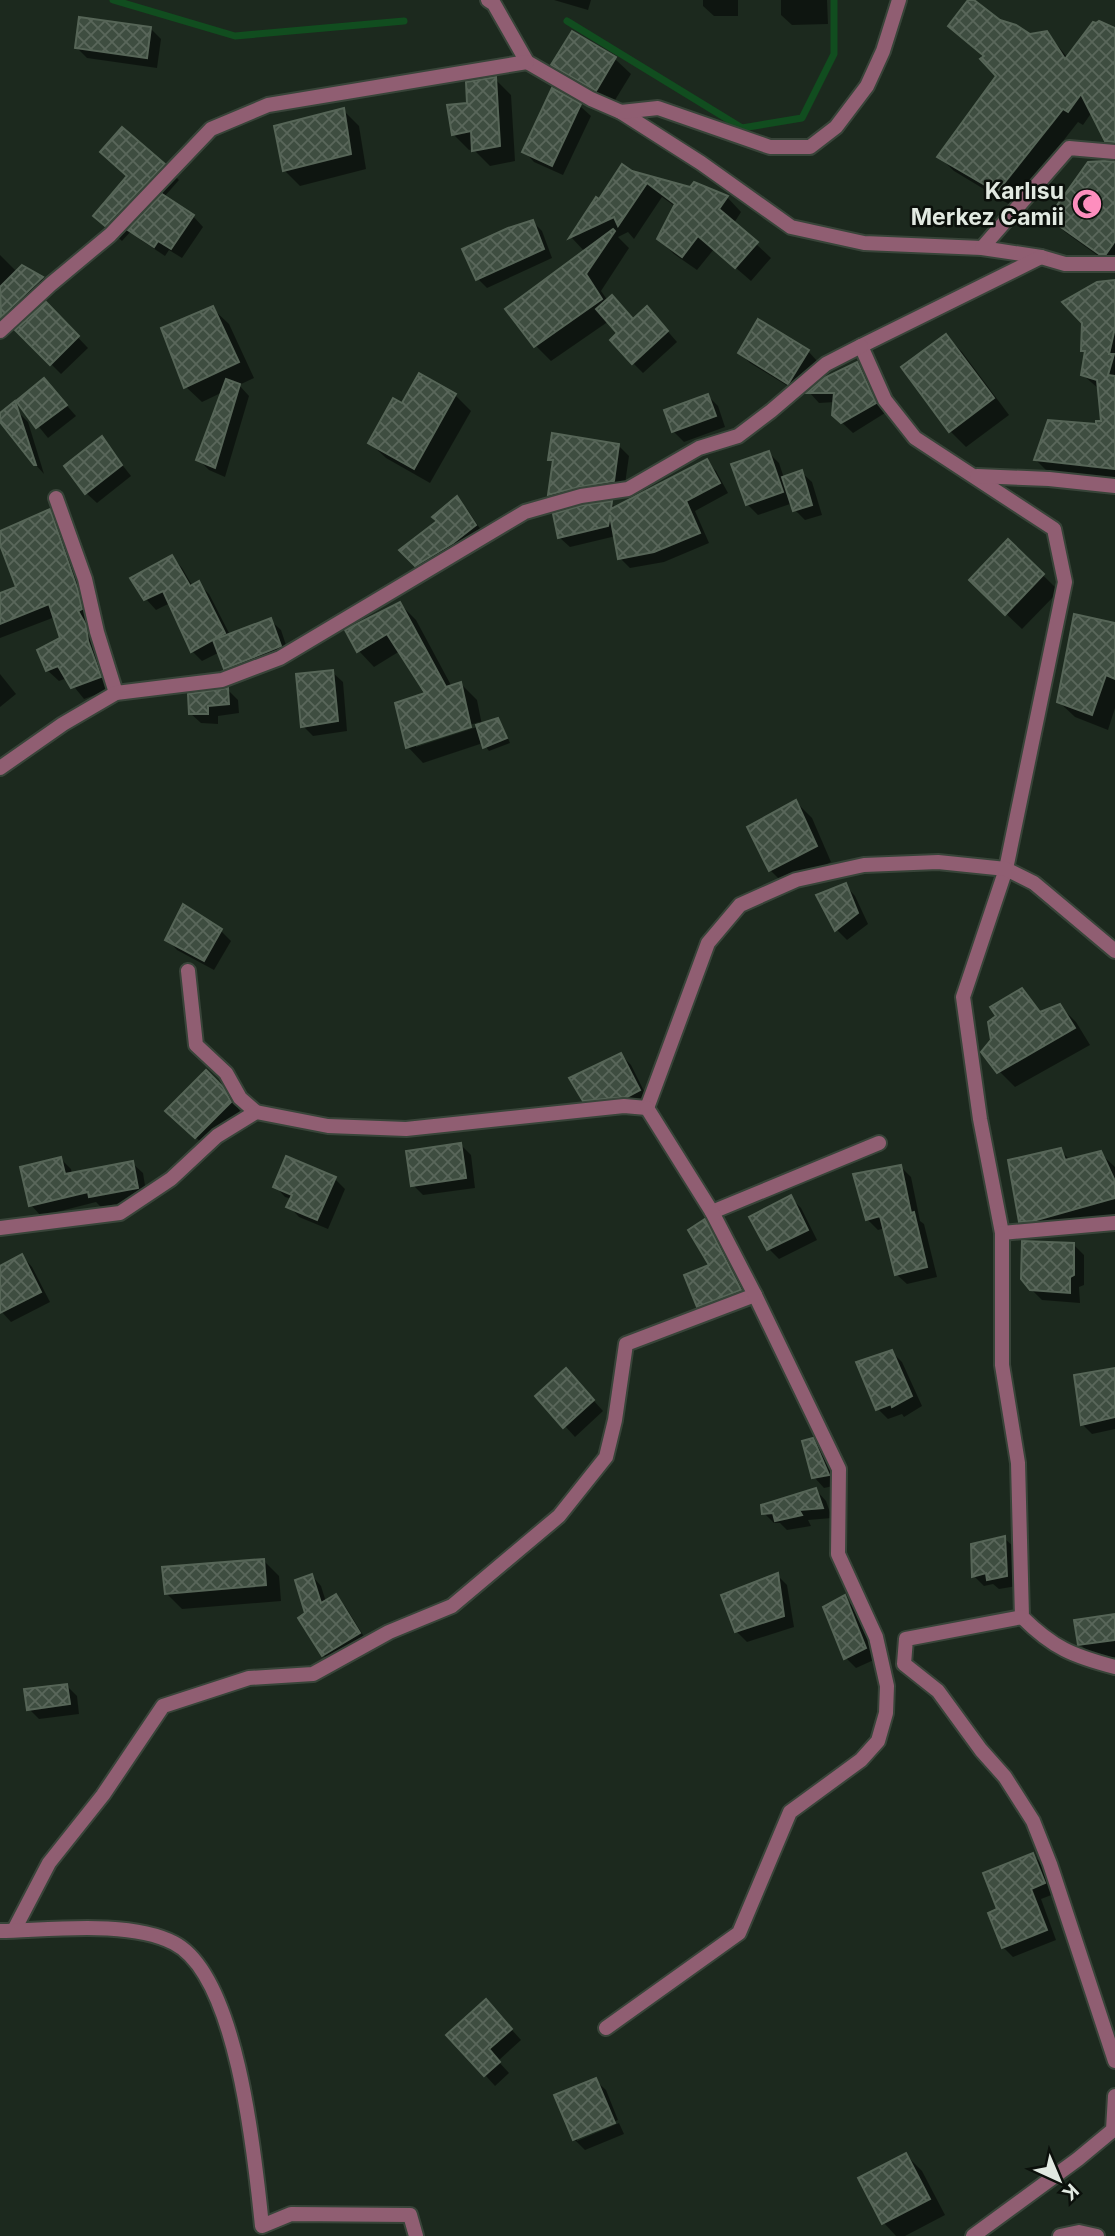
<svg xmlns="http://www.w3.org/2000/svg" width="1115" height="2236" viewBox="0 0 1115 2236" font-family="Inter,sans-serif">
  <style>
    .shadow { fill: #0007; fill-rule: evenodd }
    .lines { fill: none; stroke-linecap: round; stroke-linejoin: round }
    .stream { stroke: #114d1f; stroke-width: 7 }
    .building { fill: url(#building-cross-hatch); stroke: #566557; stroke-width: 2 }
    .street-casing { stroke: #384439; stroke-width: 18 }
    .street { stroke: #905e72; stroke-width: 14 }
    .labels { text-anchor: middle; stroke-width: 5; stroke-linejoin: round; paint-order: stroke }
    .poi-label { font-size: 23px; font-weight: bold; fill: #e1e9e1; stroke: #0b100b; text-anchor: end }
  </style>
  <defs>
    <pattern id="building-cross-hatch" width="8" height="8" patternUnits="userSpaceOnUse" patternTransform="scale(1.75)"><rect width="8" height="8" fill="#3e4d40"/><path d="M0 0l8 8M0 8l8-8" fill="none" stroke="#5a675b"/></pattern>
  </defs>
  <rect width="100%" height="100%" fill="#1c291e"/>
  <g class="shadow">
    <polygon points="554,0 591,0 588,10"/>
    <polygon points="703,0 738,0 738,16 714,16 703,6"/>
    <polygon points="781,0 827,0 828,24 792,25 781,15"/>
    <polygon points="970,0 1000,22 1030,36 1047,33 1068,58 1115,30 1115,144 1100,129 1092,112 1083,125 1078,122 1012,206 954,171 940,157 999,75 985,57"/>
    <polygon points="151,29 161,39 157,68 87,58 77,48"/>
    <polygon points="573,33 615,59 631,74 612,105 569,80 554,65"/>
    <polygon points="495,79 511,95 515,161 490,166 473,149 469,150 453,134 469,104"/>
    <polygon points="553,90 580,106 591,116 563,175 534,162 524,151"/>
    <polygon points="343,110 359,126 366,169 300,186 284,170"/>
    <polygon points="1115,162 1115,268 1065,232 1050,218 1089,164"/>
    <polygon points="164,165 179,180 164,197 193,216 203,227 182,258 169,250 165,256 141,240 132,230 122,241 95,216 129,177"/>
    <polygon points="632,173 727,197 741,212 734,223 771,258 751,281 714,249 697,270 674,254 659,239 676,207 662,197 634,239 628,232 618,237 629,248 601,291 608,301 633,321 657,319 677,342 643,373 633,363 619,333 609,321 551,361 536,346 585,252 571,237 596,200 599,202"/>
    <polygon points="533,222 542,231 552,258 487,288 478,279"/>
    <polygon points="0,255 17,272 41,278 51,288 0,339"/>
    <polygon points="1115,281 1115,480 1050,474 1036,460 1102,422 1100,390 1083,375 1087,354 1083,351"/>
    <polygon points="46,304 88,348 61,374 17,330"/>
    <polygon points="213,309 229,324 254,378 239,385 249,396 225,477 209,470 198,459 223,392 202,402 186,387"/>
    <polygon points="946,336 962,352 1009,415 966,447 950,431"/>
    <polygon points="808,351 818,362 799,393 750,363 740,353"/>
    <polygon points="857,364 867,374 885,413 853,433 834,415 835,402 819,403 810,393 825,380"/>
    <polygon points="44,380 76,416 48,438 18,401"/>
    <polygon points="455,395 471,411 430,483 386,458 370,443 402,406"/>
    <polygon points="708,396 718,406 725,427 684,442 673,431"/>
    <polygon points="18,412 28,422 44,474 35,464"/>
    <polygon points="101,438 131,476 97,503 86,493"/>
    <polygon points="619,446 629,456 624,491 560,505 550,495 554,464 550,459"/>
    <polygon points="769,453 779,463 784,478 801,472 812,482 822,515 805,520 795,510 793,503 758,515 747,504"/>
    <polygon points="706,461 716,471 728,493 695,511 709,543 664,562 630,568 620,558 616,536 570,547 560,538 555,515 611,503 616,508"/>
    <polygon points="457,499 467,509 485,536 427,575 401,551 438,521"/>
    <polygon points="49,511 61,523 111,689 84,699 67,678 59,681 47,670 62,639 55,617 0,638 0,595 18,588 0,541 0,533"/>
    <polygon points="1008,541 1059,591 1022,629 971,580"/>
    <polygon points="172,557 182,568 193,587 199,584 209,594 230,635 270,620 281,630 290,657 236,678 225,668 220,652 202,661 192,651 170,603 156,610 146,599 132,579"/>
    <path d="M 400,604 L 416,620 L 452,687 L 461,684 L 477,700 L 482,725 L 498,720 L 502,725 L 510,743 L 489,751 L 483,743 L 423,763 L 408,747 L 428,694 L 400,651 L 374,667 L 359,651 ZM 479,722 L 480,726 L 416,747 L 416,743 Z"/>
    <polygon points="1115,624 1115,708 1108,730 1075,717 1059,702"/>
    <polygon points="332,672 343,682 347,731 313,736 303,726"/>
    <polygon points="0,674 16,694 0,707"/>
    <polygon points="228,690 238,700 239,713 218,716 218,724 201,723 190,713"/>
    <polygon points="796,802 812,818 831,862 786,886 770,870"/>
    <polygon points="845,885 855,896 868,924 847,940 837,930 819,896"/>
    <polygon points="183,907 221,931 231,941 214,970 177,950 167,939"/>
    <polygon points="1021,991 1042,1013 1060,1006 1076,1022 1090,1045 1015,1087 999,1071 993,1041"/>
    <polygon points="621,1055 631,1065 649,1101 595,1110 584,1100"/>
    <polygon points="206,1072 233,1099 241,1113 206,1147 178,1121"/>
    <polygon points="461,1145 471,1155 475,1188 423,1195 413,1185"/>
    <polygon points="1060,1150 1070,1160 1100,1153 1115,1167 1115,1218 1037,1237 1021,1221"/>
    <polygon points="61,1159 71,1169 72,1174 132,1163 143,1173 147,1198 101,1207 96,1202 41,1216 31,1205"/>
    <polygon points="901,1167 911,1177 920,1221 924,1224 937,1277 907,1284 896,1274 885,1228 878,1230 867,1219"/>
    <polygon points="335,1179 345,1189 328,1229 299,1217 289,1206 292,1199 285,1197 275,1186"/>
    <polygon points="790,1197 801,1208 817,1240 779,1259 769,1249"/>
    <polygon points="704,1221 715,1231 750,1301 709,1316 698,1306 712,1265"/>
    <polygon points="1074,1245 1084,1255 1084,1285 1079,1287 1080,1303 1042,1300 1031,1289"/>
    <polygon points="22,1256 32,1267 50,1302 11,1322 0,1310 0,1268"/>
    <polygon points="892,1352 902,1362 922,1406 904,1417 902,1414 888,1419 878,1409"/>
    <polygon points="1115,1370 1115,1429 1092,1434 1082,1424"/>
    <polygon points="576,1381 603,1411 575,1437 565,1426"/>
    <polygon points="813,1440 823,1450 838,1485 824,1488 814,1477"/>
    <polygon points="816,1490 826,1501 832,1518 808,1520 811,1526 787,1530 780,1523 774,1523 764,1513"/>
    <polygon points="1004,1538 1015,1548 1017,1586 999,1589 993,1584 984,1586 974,1576"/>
    <polygon points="264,1561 279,1576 281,1601 182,1609 166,1593"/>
    <polygon points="777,1575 787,1585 794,1627 747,1642 736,1631"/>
    <polygon points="312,1576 321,1586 326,1602 335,1597 345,1606 368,1643 333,1665 323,1655 301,1618 307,1614"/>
    <polygon points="844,1598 855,1608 876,1659 856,1668 846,1658 825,1608"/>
    <polygon points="1115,1615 1115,1657 1096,1660 1081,1645 1076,1622"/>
    <polygon points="66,1685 77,1696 79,1714 39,1719 29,1709"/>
    <polygon points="1033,1855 1043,1865 1054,1894 1041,1899 1056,1940 1013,1957 1003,1947 1000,1910"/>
    <polygon points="496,2012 521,2040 498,2061 509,2073 495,2086 449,2035"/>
    <polygon points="595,2080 606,2090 618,2120 577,2137 577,2141 619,2123 624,2134 585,2150 574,2139 556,2096"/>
    <polygon points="906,2155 922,2171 945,2215 905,2236 896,2236 884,2223 860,2179"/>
  </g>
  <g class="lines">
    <g class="stream">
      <polyline points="113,0 235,36 404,21"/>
      <polyline points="567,21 742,128 802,118 834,54 834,0"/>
    </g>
  </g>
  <g class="building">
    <polygon points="968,0 974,0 1000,20 1016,25 1030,34 1047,31 1065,59 1093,22 1096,23 1099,21 1115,28 1115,142 1105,141 1081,94 1068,112 1063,109 997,192 937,157 996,76 980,59 984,56 948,26"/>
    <polygon points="79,17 151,27 147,58 75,48"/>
    <polygon points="572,31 616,57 596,91 551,65"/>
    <polygon points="496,77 500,146 472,151 471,131 452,135 447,105 467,103 466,82"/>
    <polygon points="552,88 581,104 552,166 522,152"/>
    <polygon points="344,108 351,154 283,171 274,126"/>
    <polygon points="122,127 165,164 105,226 93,216 127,176 100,152"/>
    <polygon points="1105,161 1115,162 1115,241 1106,254 1099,254 1048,218 1088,162"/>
    <polygon points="622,164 632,171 690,187 694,182 728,196 719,209 758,242 735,268 698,236 682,257 657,239 675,204 647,183 618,226 614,217 569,238 596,197 599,199"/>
    <polygon points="162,194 194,215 171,249 158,241 154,247 128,230"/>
    <polygon points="533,220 544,249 476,280 462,249 508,228"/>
    <polygon points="613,229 615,231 586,274 602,299 534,347 505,309"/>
    <polygon points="22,265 43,277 1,317 0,287"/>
    <polygon points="1115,280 1115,328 1109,354 1114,354 1108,375 1115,376 1115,469 1034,460 1048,420 1096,424 1096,421 1101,421 1097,380 1081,375 1085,351 1081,351 1082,323 1062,302 1097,282"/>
    <polygon points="612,295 633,319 647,306 668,331 632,364 610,340 617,333 596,309"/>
    <polygon points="46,302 79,336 50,365 15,330"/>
    <polygon points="213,306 239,362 184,388 161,328"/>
    <polygon points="758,319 809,350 788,384 738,353"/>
    <polygon points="946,334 994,398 949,432 901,367"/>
    <polygon points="857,362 876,403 841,423 832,415 834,393 807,393 824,378"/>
    <polygon points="419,373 456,394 414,469 368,443 393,398 402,403"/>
    <polygon points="44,378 67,405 36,428 16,401"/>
    <polygon points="226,379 240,384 215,468 196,460"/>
    <polygon points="708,394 716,416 672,432 664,410"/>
    <polygon points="15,401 36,465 34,465 0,422 0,413"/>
    <polygon points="552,433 619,444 614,481 579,487 548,495 553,460 548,460"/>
    <polygon points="102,436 122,465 85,494 64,466"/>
    <polygon points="769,451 783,492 746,505 731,464"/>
    <polygon points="707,459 720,483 686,501 700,533 654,552 618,559 610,515 608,526 558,538 553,514 583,505 612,501 611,509"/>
    <polygon points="802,470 812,505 793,511 782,477"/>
    <polygon points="457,496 476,525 453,543 415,566 399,550 437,521 432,517"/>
    <polygon points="50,509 78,591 82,609 78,611 86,625 88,641 101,677 71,688 58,666 46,671 37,650 60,638 49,604 0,624 0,593 16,587 0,545 0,531"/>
    <polygon points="1008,539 1044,574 1005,615 969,580"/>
    <polygon points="172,555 190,586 199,581 225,633 191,652 163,591 144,600 130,578"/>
    <polygon points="400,602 446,687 461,682 471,727 406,748 395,703 425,693 387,634 357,652 345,630"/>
    <polygon points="1074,614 1115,623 1115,679 1106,675 1092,715 1057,702"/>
    <polygon points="271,618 281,646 224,669 213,640"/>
    <polygon points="333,670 338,721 301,727 296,674"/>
    <polygon points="228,688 229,704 208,706 208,714 189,714 188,694"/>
    <polygon points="498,718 507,738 483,748 476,725"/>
    <polygon points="796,800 817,846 769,871 747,827"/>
    <polygon points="846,883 858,913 835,931 816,895"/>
    <polygon points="183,904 222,929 204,961 165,940"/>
    <polygon points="1022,988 1040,1012 1060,1004 1075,1028 997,1073 981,1052 991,1040 988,1022 996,1016 990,1007"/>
    <polygon points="621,1053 640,1090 627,1097 583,1101 569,1078"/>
    <polygon points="206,1070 223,1087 231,1102 195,1138 165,1111"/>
    <polygon points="461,1143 466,1178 411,1186 406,1151"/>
    <polygon points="1061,1148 1065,1160 1101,1151 1115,1181 1115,1198 1033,1221 1019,1222 1008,1160"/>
    <polygon points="286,1156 336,1177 317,1220 286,1207 292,1195 273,1187"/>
    <polygon points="61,1157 65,1174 133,1161 138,1188 89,1197 88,1192 29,1206 20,1167"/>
    <polygon points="901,1165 911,1213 914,1212 927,1267 895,1275 880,1216 866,1220 853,1174"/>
    <polygon points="791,1195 808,1230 767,1250 749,1217"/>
    <polygon points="705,1219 741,1290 697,1307 684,1275 709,1265 688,1230"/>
    <polygon points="1022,1241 1074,1243 1074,1275 1070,1277 1070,1293 1030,1290 1021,1279"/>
    <polygon points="22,1254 41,1292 0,1313 0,1266"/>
    <polygon points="892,1350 912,1396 892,1407 891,1404 876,1410 856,1362"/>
    <polygon points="566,1368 594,1400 563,1428 535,1396"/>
    <polygon points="1115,1368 1115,1417 1081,1425 1074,1375"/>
    <polygon points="813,1438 829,1475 812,1478 802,1441"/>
    <polygon points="816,1488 823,1508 799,1510 802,1515 775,1521 773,1513 762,1514 761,1505"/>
    <polygon points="1005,1536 1007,1576 987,1580 986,1573 972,1577 971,1544"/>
    <polygon points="264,1559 266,1585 165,1594 162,1567"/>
    <polygon points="778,1573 784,1616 735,1632 721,1595"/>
    <polygon points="312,1574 321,1603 336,1594 360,1633 322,1656 298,1618 305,1613 295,1580"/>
    <polygon points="845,1595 866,1648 844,1659 823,1607"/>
    <polygon points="1115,1614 1115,1640 1078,1645 1074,1620"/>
    <polygon points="67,1684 70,1704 27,1710 24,1689"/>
    <polygon points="1033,1853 1045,1883 1031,1889 1047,1930 1002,1948 988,1913 997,1909 983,1873"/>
    <polygon points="486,1999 512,2029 489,2049 500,2062 484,2076 446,2035"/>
    <polygon points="596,2078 615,2123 573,2140 554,2095"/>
    <polygon points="906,2153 930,2199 882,2224 858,2178"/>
  </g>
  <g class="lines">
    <g class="street-casing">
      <g id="street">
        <polyline points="488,0 494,4 527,62 591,99 621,112 701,163 791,227 864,243 982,248 1041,257 1065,264 1115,264"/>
        <polyline points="621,112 658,108 770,147 810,147 836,127 867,86 883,51 899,0"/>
        <polyline points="982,248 1069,148 1115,152"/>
        <polyline points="1041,257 861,346 885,400 915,438 1054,529 1065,582 1006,869 963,997 980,1119 1002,1233 1115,1223"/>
        <polyline points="0,331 51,284 110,235 211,129 268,105 527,62"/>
        <polyline points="977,476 1049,479 1115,486"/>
        <polyline points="56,498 85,579 97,632 116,693"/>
        <polyline points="0,768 63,724 116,693 222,680 280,658 525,512 581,496 628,489 699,448 738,436 771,411 826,364 861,346"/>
        <polyline points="188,971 196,1045 226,1073 240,1098 256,1112"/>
        <polyline points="647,1108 708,943 740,905 796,880 864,865 938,862 1006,869 1034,883 1115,951"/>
        <polyline points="712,1212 879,1143"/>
        <polyline points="0,1228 120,1213 171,1179 217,1136 256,1112 328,1126 406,1129 624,1106 647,1108"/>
        <path d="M 1002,1233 L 1002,1365 L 1018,1463 L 1022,1617 C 1053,1648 1073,1656 1115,1667"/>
        <polyline points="1022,1617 906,1639 904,1664 938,1691 981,1750 1005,1777 1033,1821 1050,1864 1115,2061"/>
        <polyline points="14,1930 49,1863 103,1795 163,1706 249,1678 313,1674 389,1632 452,1606 559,1516 606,1457 615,1420 626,1344 755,1295"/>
        <path d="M 0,1931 C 51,1930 129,1920 174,1943 C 238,1976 255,2159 262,2226 L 291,2214 L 410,2215 L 416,2236"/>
        <polyline points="606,2028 739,1933 790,1812 861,1760 878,1741 886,1713 887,1686 876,1637 838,1554 839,1469 755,1295 712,1212 647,1108"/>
        <polyline points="973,2236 1078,2159 1113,2130 1115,2096"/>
        <polyline points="1060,2236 1079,2232 1097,2236"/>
      </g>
    </g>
    <use href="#street" class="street"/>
  </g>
  <defs>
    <g id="mosque-disc" transform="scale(1.575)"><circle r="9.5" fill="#fd8ebe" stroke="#0b100b"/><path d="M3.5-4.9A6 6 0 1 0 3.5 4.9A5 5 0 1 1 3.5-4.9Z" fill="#111"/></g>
  </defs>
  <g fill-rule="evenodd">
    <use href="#mosque-disc" x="1087" y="204"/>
  </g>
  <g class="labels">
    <g class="poi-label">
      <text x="1064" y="199">Karlısu<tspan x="1064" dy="26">Merkez Camii</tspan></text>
    </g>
  </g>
  <g transform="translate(1059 2180) rotate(136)" stroke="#0b100b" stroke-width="5" paint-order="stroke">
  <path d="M0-5L12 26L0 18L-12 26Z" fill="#e1e9e1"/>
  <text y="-10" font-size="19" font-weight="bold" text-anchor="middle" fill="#e1e9e1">K</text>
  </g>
</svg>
